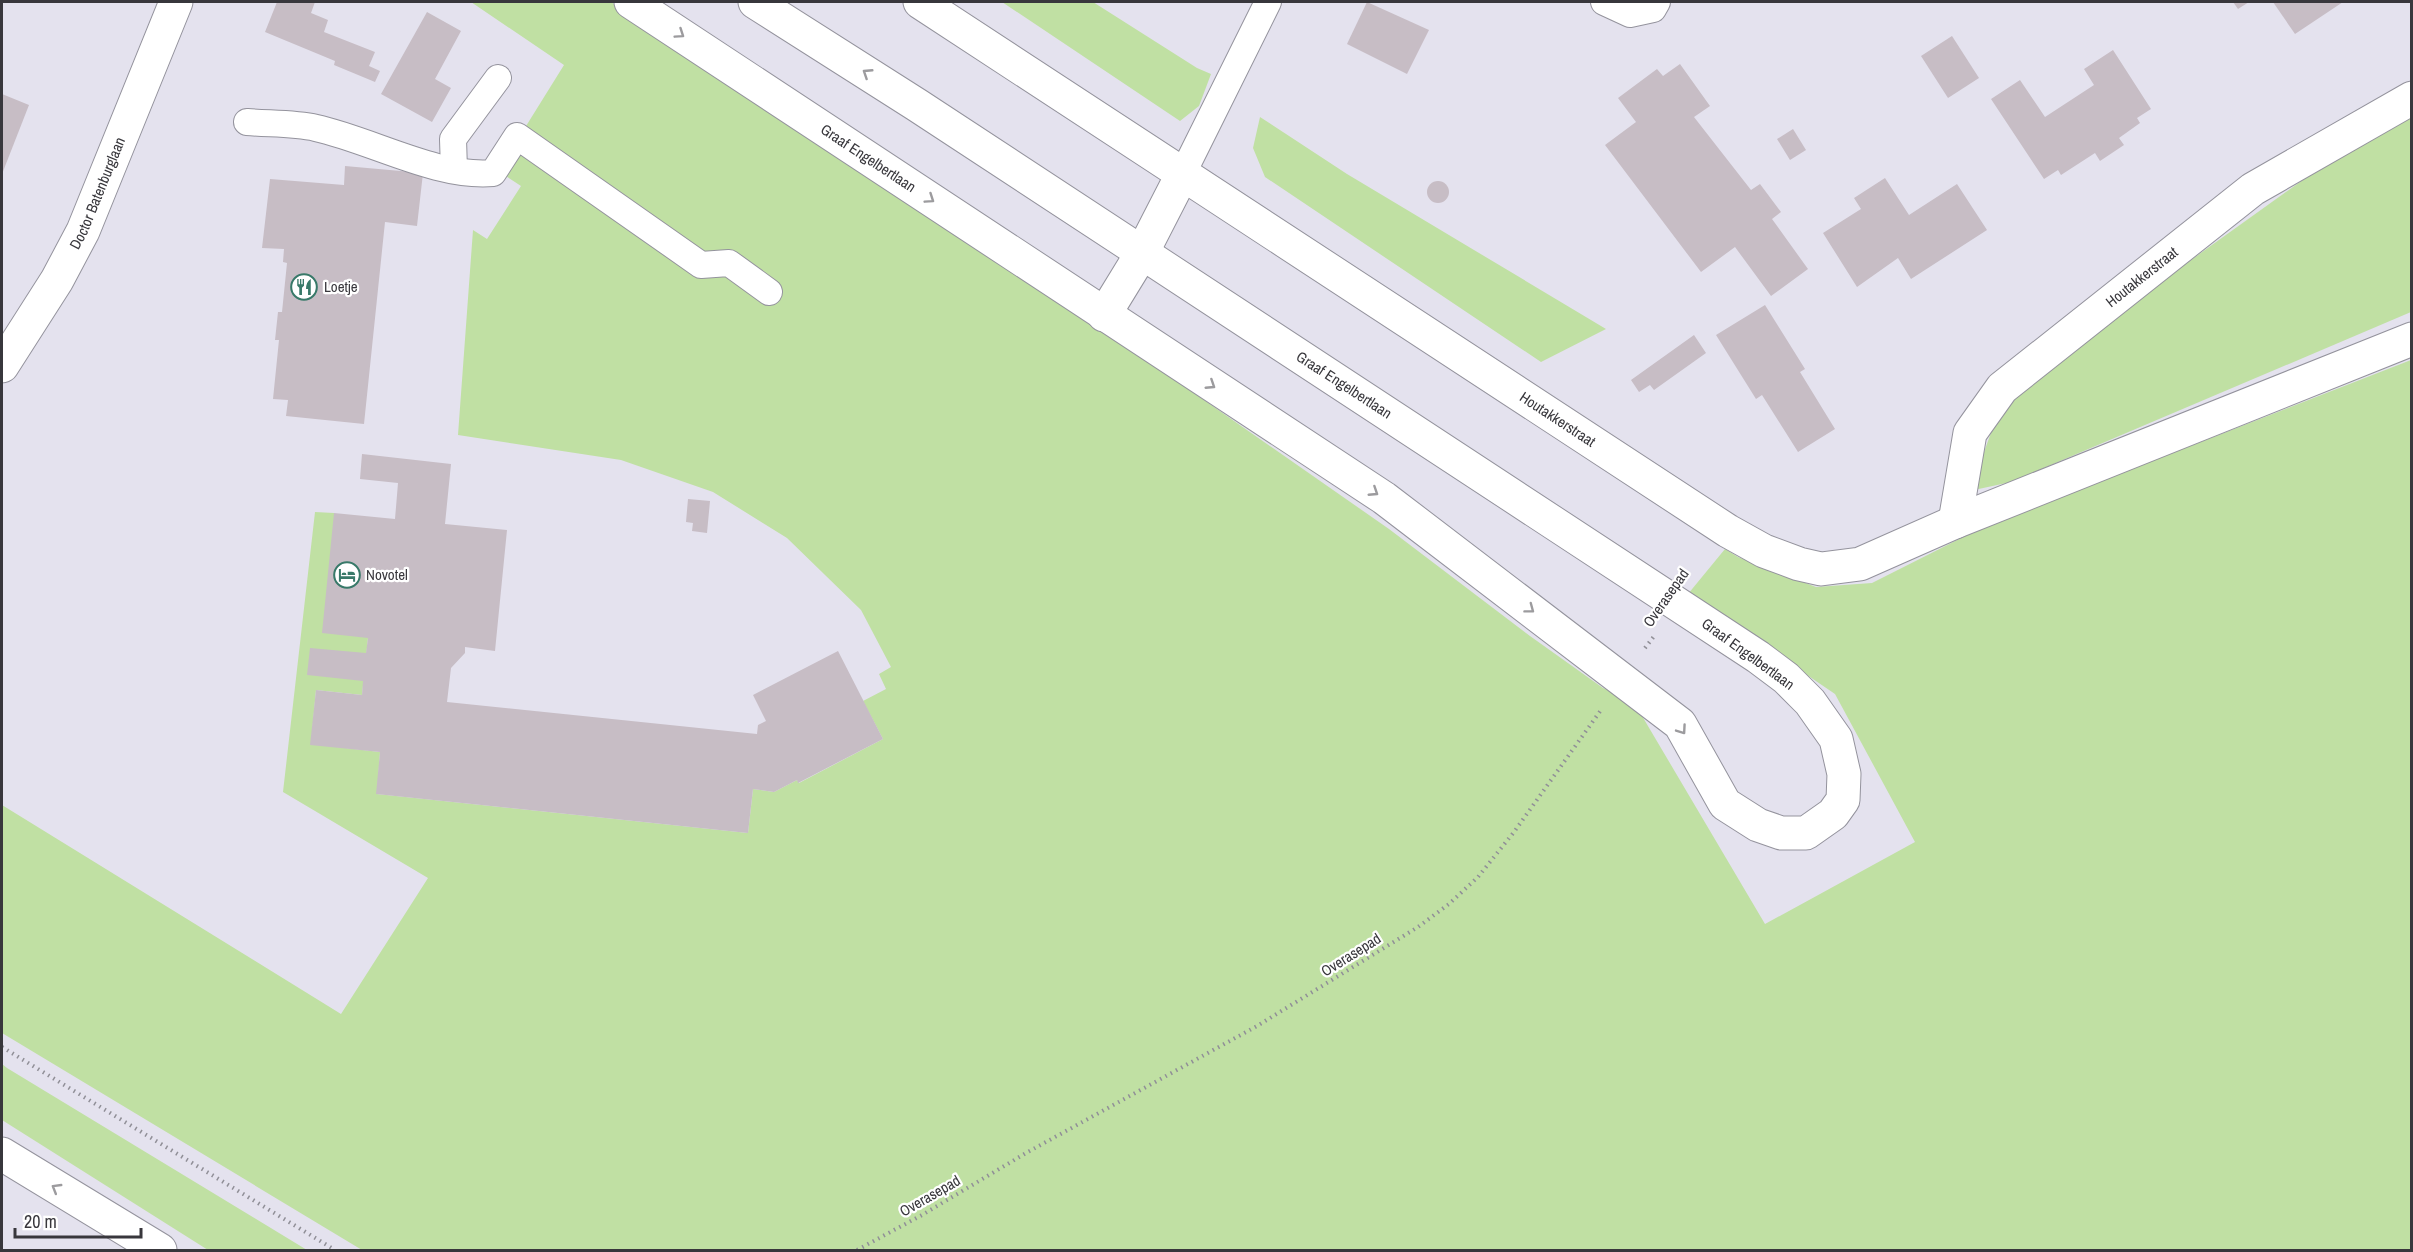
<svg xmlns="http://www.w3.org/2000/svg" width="2413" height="1252" viewBox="0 0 2413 1252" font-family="'Archivo Narrow',sans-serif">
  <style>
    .green { fill: #c0e0a3 }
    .building { fill: #c7bdc5 }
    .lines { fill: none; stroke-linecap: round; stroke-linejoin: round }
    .lane-casing { stroke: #94939d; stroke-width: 28 }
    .street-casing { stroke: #94939d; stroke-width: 35 }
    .primary-casing { stroke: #94939d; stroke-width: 35 }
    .path { stroke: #908f97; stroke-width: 4; stroke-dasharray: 1.5 4.5; stroke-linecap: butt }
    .lane { stroke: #fff; stroke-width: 26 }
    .street { stroke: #fff; stroke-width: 33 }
    .primary { stroke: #fff; stroke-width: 33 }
    .oneway { stroke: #9c9b9e }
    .labels { text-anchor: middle; stroke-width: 4.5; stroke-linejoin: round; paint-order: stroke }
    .street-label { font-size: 15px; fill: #38373c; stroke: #fff }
    .poi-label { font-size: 15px; fill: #38373c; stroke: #fff; text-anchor: start }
  </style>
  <rect width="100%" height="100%" fill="#e4e2ee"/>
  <g class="green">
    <polygon points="471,2 611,2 979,243 1389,529 1530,636 1603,688 1632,699 1765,924 1915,842 1835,694 1688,594 1725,549 1738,557 1816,587 1872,583 1985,526 2411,360 2411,1250 362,1250 2,1033 2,805 341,1014 428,878 283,792 315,512 334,513 368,638 362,695 316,690 311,744 380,752 377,794 748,833 753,789 774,792 797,780 799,783 883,739 863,701 886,689 879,674 891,667 861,610 787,538 713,492 621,460 458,435 473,230 487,239 521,186 498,171 564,65"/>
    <polygon points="1002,2 1093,2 1197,68 1211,74 1199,106 1180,121"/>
    <polygon points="2411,114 2411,312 2011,482 1974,490 1980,463 2000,408 2177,270 2342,152"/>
    <polygon points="1260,117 1347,174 1606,329 1541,362 1265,177 1253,148"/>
    <polygon points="2,1064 7,1068 307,1250 208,1250 2,1120"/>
  </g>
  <g class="building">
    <polygon points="277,2 315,2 311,13 328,20 324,32 375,52 369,66 380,71 375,82 334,65 335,61 265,32"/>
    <polygon points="1367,2 1429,30 1407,74 1347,44"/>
    <polygon points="2233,2 2249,2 2238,9"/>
    <polygon points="2273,2 2343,2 2295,34"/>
    <polygon points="427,12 461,31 435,79 451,88 432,122 381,94"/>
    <polygon points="1952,36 1979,78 1948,98 1921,56"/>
    <polygon points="2113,50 2151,109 2137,118 2140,123 2119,138 2124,145 2100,161 2095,153 2061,175 2058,170 2044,179 1991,99 2020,80 2045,117 2094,85 2084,69"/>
    <polygon points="1680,64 1710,106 1694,117 1751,190 1760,184 1781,212 1772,219 1808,269 1771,296 1735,247 1701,272 1605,145 1636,122 1618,98 1657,69 1663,76"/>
    <polygon points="2,94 29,105 2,174"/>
    <polygon points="1793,129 1806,150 1790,160 1777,139"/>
    <polygon points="345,166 423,173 417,226 385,222 364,424 286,416 288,400 273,399 279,340 275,340 278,312 282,312 287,263 283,262 284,249 262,248 270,179 344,185"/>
    <polygon points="1885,178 1909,215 1957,184 1987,230 1911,279 1898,258 1857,287 1823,233 1861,209 1854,198"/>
    <circle cx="1438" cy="192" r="11"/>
    <polygon points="1765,305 1805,369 1800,372 1835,429 1798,452 1762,395 1756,399 1716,335"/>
    <polygon points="1694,335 1706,353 1654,390 1650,385 1639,392 1631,380"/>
    <polygon points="362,454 451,464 445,524 507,530 495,651 465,647 465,653 451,668 447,702 757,734 758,725 766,721 753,695 838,651 883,739 798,783 797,780 774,792 753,789 748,833 376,794 380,752 310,745 316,690 362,695 363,681 307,675 310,648 366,653 368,638 322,633 334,513 395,519 398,483 360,479"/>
    <polygon points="688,499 710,501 707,533 692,531 693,523 686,522"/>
  </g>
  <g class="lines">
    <g class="lane-casing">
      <g id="lane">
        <polyline points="1604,2 1630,14 1653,9 1657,2"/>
        <path d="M 247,122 C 269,124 294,123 316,128 C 371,140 437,178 493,173 L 517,136 L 701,265 L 729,263 L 769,292"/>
        <polyline points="454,170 453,139 498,78"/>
        <polyline points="1183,173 1268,2"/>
      </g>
    </g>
    <g class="street-casing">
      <g id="street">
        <path id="s1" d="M 631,2 L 1384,498 L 1680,724 L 1725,804 L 1758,825 L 1781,833 L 1806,833 L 1833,814 L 1843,800 L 1844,774 L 1836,739 L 1810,702 L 1786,678 L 1758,657 L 917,105 L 755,2"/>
        <path id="s2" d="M 920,2 L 1728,531 L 1764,551 L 1799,564 L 1821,569 L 1860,564 L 1955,522 L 2412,339"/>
        <polyline points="1104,315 1142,253 1183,173"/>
        <path id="s3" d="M 2,366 L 57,280 L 83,231 L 176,2"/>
        <path id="s4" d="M 1955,522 L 1970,433 L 2002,388 L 2253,189 L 2412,98"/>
      </g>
    </g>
    <g class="primary-casing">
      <polyline id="primary" points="2,1154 160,1250"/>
    </g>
    <g class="path">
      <polyline points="1645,648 1655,635"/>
      <polyline points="2,1047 335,1250"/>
      <polyline points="857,1250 922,1215 1026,1153 1257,1026 1418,927 1449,904 1478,877 1514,832 1601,710"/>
    </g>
    <use href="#lane" class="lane"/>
    <use href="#street" class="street"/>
    <use href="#primary" class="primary"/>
  </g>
  <defs><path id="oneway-chevron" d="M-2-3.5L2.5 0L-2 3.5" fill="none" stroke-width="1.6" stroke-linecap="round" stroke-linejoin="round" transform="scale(1.5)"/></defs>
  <g class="oneway">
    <use href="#oneway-chevron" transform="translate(680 34) rotate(34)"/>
    <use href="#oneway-chevron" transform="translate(867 73) rotate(-147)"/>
    <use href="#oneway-chevron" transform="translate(930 199) rotate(34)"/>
    <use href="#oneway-chevron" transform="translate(1211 385) rotate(33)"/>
    <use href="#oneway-chevron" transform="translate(1374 492) rotate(33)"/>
    <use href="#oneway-chevron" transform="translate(1530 609) rotate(37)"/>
    <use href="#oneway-chevron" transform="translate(1682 730) rotate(55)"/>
    <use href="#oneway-chevron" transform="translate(56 1188) rotate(-149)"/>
  </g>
  <defs>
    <g id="restaurant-ring" transform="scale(1.35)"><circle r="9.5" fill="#fff" stroke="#387969" stroke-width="1.5"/><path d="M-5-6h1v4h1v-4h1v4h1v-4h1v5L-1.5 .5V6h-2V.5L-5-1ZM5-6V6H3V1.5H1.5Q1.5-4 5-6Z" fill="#387969"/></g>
    <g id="hotel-ring" transform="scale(1.35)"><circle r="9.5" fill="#fff" stroke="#387969" stroke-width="1.5"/><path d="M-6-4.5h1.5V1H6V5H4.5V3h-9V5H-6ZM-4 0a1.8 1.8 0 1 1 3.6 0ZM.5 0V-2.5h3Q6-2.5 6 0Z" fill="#387969"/></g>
  </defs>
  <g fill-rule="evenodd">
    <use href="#restaurant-ring" x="304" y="287"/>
    <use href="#hotel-ring" x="347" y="575"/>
  </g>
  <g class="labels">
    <g class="street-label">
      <text dy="5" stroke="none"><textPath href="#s1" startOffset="284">Graaf Engelbertlaan</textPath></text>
      <text dy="5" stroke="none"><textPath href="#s3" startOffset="198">Doctor Batenburglaan</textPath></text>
      <text dy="5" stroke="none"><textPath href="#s4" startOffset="324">Houtakkerstraat</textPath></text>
      <text transform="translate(1344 385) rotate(33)" y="5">Graaf Engelbertlaan</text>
      <text dy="5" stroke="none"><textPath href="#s2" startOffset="762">Houtakkerstraat</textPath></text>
      <text transform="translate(1666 598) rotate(-55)" y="5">Overasepad</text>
      <text transform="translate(1748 654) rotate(36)" y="5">Graaf Engelbertlaan</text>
      <text transform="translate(1351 955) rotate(-32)" y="5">Overasepad</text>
      <text transform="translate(930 1196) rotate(-30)" y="5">Overasepad</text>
    </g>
    <g class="poi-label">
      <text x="324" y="292">Loetje</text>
      <text x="366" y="580">Novotel</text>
    </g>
  </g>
  <rect width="2413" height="1252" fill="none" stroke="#38373c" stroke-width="6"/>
  <path d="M15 1228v9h126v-9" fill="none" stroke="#38373c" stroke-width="3"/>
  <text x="24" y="1228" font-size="18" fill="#38373c" stroke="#ffffff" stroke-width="4.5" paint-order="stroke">20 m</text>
</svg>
